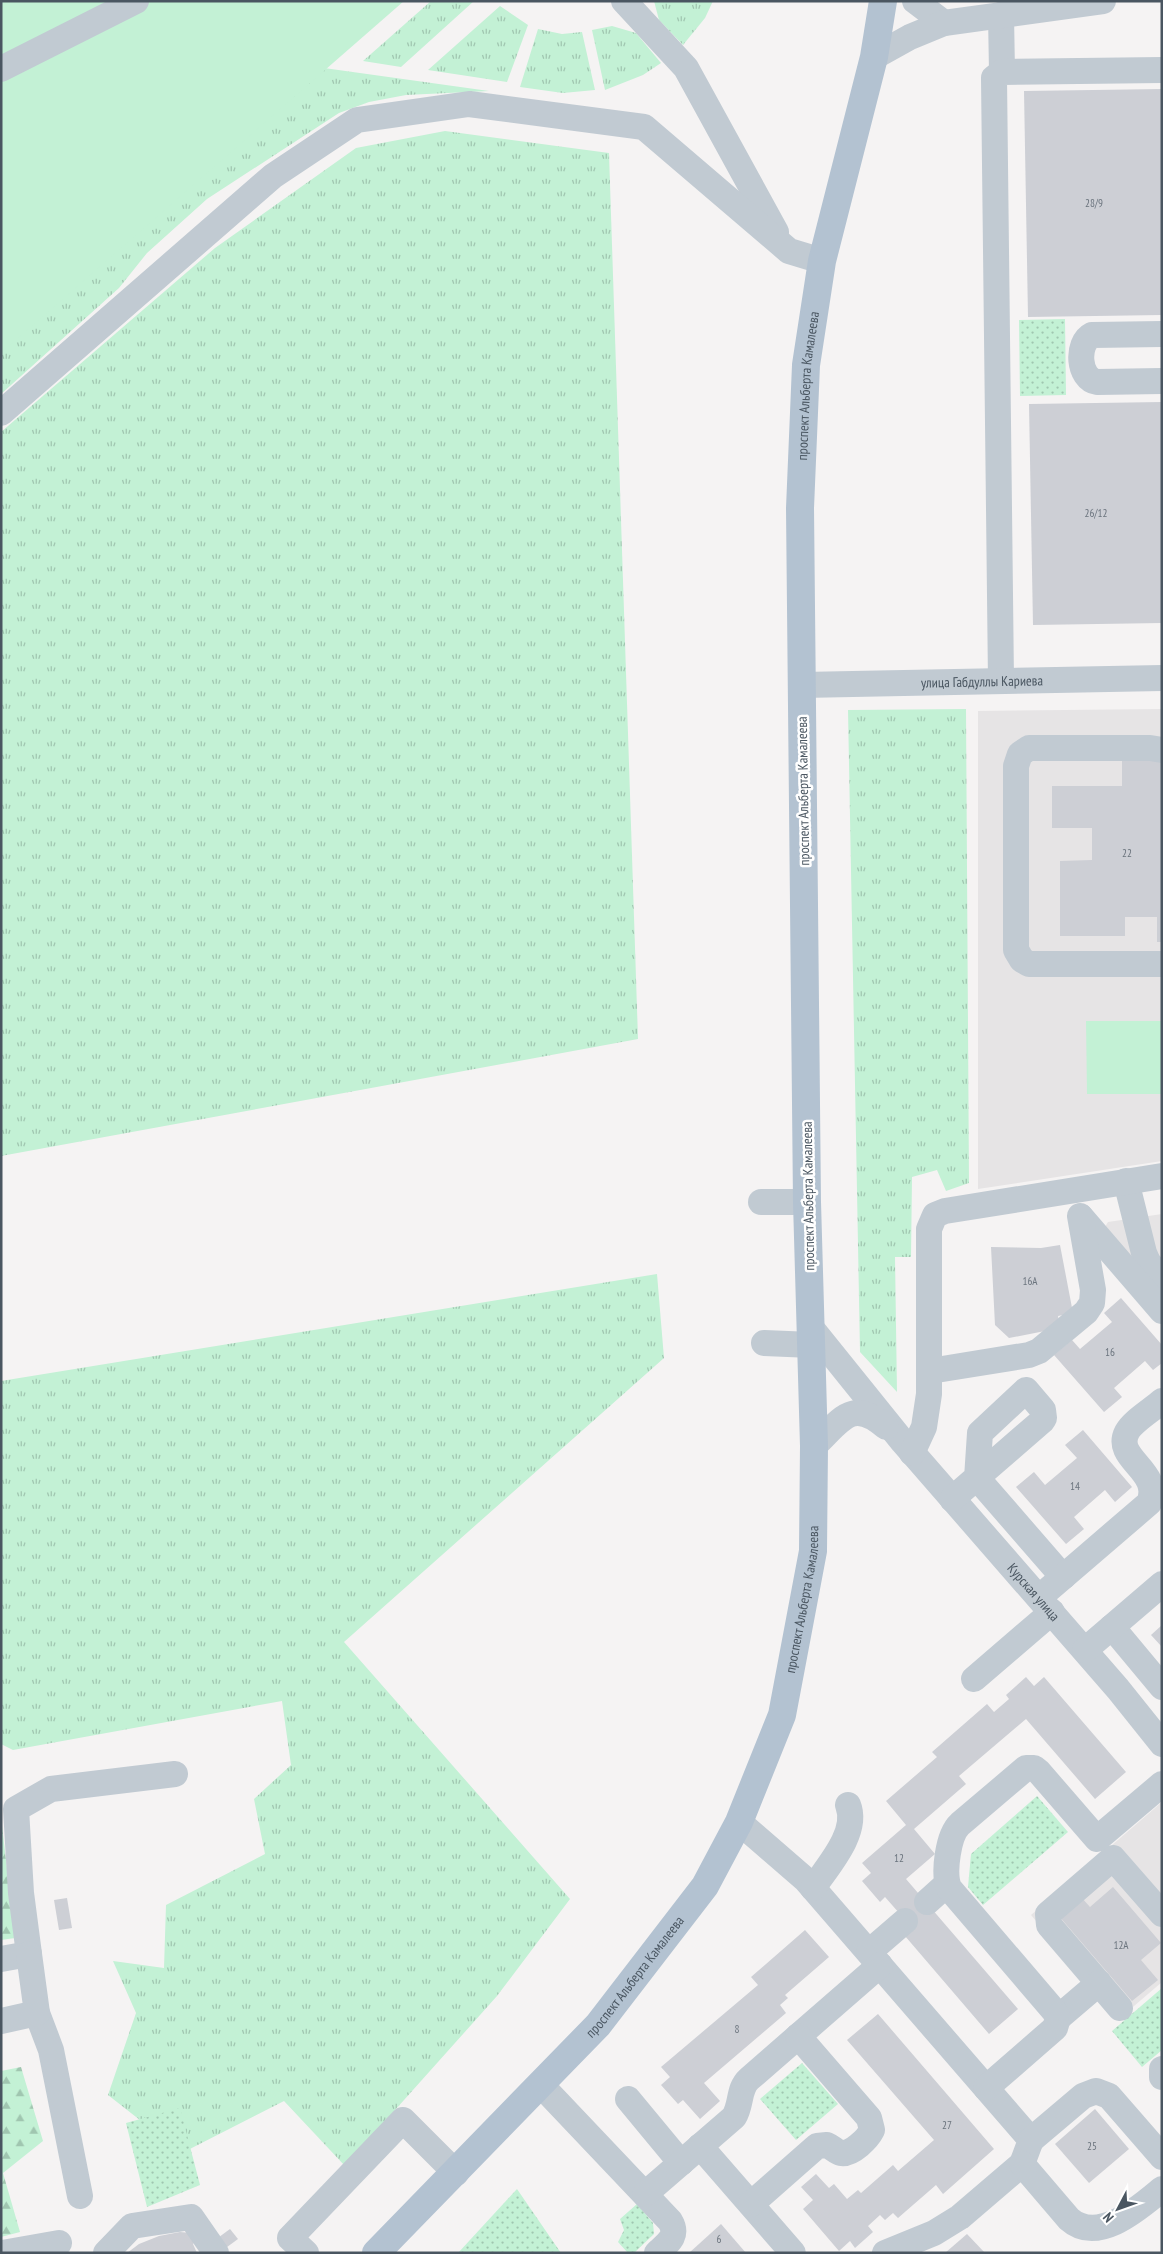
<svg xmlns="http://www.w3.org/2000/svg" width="1163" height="2254" viewBox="0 0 1163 2254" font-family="'PT Sans Narrow',sans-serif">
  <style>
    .education { fill: #e6e4e5 }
    .grass { fill: url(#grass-tufts) }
    .forest { fill: url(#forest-firs) }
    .park { fill: url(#park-dots) }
    .pitch { fill: #c3f1d5 }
    .building { fill: #cdcfd5 }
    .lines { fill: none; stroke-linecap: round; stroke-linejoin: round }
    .minor { stroke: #c1cad2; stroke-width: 26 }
    .major { stroke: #b3c2d1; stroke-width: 28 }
    .labels { text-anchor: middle; stroke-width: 5; stroke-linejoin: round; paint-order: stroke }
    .number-label { font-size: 11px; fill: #6b747e }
    .street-label { font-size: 14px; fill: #4a5661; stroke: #fff }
  </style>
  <defs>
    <pattern id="grass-tufts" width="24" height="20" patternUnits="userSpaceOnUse" patternTransform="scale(1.25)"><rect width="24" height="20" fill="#c3f1d5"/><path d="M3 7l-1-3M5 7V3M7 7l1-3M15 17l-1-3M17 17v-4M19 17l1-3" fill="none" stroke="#a0c6b0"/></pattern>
    <pattern id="forest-firs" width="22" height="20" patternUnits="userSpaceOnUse" patternTransform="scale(1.25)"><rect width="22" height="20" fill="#c3f1d5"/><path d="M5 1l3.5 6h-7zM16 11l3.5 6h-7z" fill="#a0c6b0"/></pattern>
    <pattern id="park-dots" width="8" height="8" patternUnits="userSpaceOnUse" patternTransform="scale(1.25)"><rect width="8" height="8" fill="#c3f1d5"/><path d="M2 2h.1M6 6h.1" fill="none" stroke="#a0c6b0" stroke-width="1.8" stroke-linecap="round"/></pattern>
  </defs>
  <rect width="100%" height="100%" fill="#f5f3f3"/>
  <g class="education">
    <polygon points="1162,709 1162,1161 978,1189 978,711"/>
    <polygon points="1162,1214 1162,1299 1105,1227 1108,1222"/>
    <polygon points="1162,1802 1162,1982 1120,2018 1031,1915"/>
  </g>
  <g class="grass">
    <polygon points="399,1 324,68 489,91 406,95 369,102 339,113 207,199 147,253 119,288 1,394 1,81"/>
    <polygon points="431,1 474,1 401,67 363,61"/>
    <polygon points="654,1 713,1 705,18 683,45 659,20"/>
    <polygon points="500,6 528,25 507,82 428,70"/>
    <polygon points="612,26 636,33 661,63 643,75 605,90 592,30"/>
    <polygon points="538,29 562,34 582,32 595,90 563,93 520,87"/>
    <polygon points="445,131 609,153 638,1039 1,1156 1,432 215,248 356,148"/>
    <polygon points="966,709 969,1183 946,1191 937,1170 912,1177 911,1257 895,1257 897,1392 860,1352 848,710"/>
    <polygon points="657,1274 664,1358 344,1642 570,1899 497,1996 345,2166 284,2101 182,2153 108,2095 136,2013 113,1961 164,1968 166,1905 265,1854 254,1799 291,1765 282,1701 13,1750 1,1744 1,1381"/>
  </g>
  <g class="forest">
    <polygon points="1,1817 15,1938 1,1940"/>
    <polygon points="21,2067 43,2141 3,2173 20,2232 1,2237 1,2071"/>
  </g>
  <g class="park">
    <polygon points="1065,319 1066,395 1020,396 1019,320"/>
    <polygon points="1037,1796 1068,1832 983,1905 968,1887 971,1854"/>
    <polygon points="1162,1988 1162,2050 1142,2067 1112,2031"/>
    <polygon points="802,2063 838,2104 796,2140 760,2099"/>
    <polygon points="180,2108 200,2185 147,2207 126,2123"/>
    <polygon points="517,2189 561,2253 458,2253"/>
    <polygon points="637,2204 653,2223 654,2234 634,2253 628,2253 618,2242 624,2230 620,2219"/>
  </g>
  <g class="pitch">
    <polygon points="1,1 404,1 1,353"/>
    <polygon points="1086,1021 1162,1021 1162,1094 1087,1094"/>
  </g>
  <g class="building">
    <polygon points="1162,89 1162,315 1028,317 1024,91"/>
    <polygon points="1162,402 1162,623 1033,625 1029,404"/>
    <polygon points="1122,760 1162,760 1162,942 1157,942 1157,917 1125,917 1125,936 1060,936 1060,861 1092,860 1092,828 1052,828 1052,786 1122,786"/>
    <polygon points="1060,1245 1073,1313 1058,1316 1060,1328 1009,1338 995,1325 991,1247 1041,1248"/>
    <polygon points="1121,1298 1162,1345 1162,1363 1153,1370 1145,1361 1114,1388 1122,1397 1104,1412 1054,1355 1072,1340 1080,1349 1112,1322 1104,1313"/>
    <polygon points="1083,1430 1132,1487 1115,1502 1105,1490 1074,1517 1084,1529 1066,1544 1016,1487 1034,1472 1045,1485 1077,1458 1065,1445"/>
    <polygon points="1162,1625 1162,1647 1151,1635"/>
    <polygon points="1026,1677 1034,1686 1044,1677 1126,1772 1095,1799 1026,1719 959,1776 966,1784 914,1829 935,1854 906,1879 1018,2009 989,2034 899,1929 907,1922 885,1897 880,1902 862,1881 871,1873 862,1863 906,1825 886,1801 937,1757 932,1752 987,1704 994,1712 1009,1699 1006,1695"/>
    <polygon points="1113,1887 1161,1943 1141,1960 1158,1980 1132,2001 1059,1916 1081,1897 1090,1907"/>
    <polygon points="67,1898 72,1928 59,1930 54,1900"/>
    <polygon points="805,1930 829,1957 785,1995 788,1998 780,2005 786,2013 704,2083 720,2101 700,2119 683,2100 678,2104 661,2085 670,2077 661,2067 758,1985 751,1977"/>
    <polygon points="878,2014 994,2149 943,2194 936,2185 898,2218 893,2213 885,2220 880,2215 868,2226 873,2232 855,2248 850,2241 839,2251 803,2209 813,2200 801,2187 816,2174 829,2188 834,2184 847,2199 858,2190 861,2193 893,2165 898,2171 934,2140 847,2040"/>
    <polygon points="1095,2109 1129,2149 1089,2183 1055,2144"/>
    <polygon points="721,2224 746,2253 689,2253"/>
    <polygon points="230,2229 238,2239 223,2250 215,2240"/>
    <polygon points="180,2232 202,2234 193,2244 197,2253 127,2253 139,2244 159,2236"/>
    <polygon points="967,2234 985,2253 945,2253"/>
  </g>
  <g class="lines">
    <g class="minor">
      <polyline points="624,1 686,68 776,232"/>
      <polyline points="915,1 944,23"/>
      <polyline points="1001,15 1002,72"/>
      <polyline points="874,57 910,37 944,23 1103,1"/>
      <polyline points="1,69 136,1"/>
      <path d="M 1162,334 L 1092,335 C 1076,343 1078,379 1097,382 L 1162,381"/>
      <polyline points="1,413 273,176 357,120 469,104 644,127 789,251 822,261"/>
      <polyline points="1001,681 994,78 1002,72 1162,70"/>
      <path id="s1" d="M 802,685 L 1162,678"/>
      <polyline points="1162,750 1150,748 1029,748 1020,754 1016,766 1016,950 1022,960 1029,964 1162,964"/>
      <polyline points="1126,1181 1144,1253 1148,1262 1162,1279"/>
      <polyline points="761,1202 807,1202"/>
      <polyline points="1081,1217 1162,1311"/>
      <path id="s2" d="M 812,1329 L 903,1442 L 1118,1689 L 1162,1744"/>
      <polyline points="764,1343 812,1345"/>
      <polyline points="930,1371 1029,1355 1039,1351 1086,1312 1092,1303 1093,1290 1080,1216"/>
      <path d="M 814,1446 C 841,1421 851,1397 886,1427"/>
      <polyline points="912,1453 924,1427 929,1394 929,1229 935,1215 945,1211 1162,1176"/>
      <polyline points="952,1499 1042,1421 1044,1418 1043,1410 1026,1390 980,1433 977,1478 1063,1577"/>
      <path d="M 1049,1589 L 1149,1503 C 1163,1471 1113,1459 1127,1432 C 1133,1421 1152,1410 1162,1401"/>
      <polyline points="1112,1627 1162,1687"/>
      <polyline points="1085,1650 1162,1584"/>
      <polyline points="974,1679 1052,1612"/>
      <polyline points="739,1822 806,1880 1031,2140 1022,2164 960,2217 934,2233 885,2253"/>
      <path d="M 813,1888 C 828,1866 859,1832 848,1805"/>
      <polyline points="927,1902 947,1884"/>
      <polyline points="869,1952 905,1921"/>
      <polyline points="1,1959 29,1954 21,1893 16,1809 51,1789 175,1774"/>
      <polyline points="1120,2008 1049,1925 1048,1914 1113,1858 1162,1914"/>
      <polyline points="37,2013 51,2050 80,2196"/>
      <polyline points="1058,2018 1099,1983"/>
      <polyline points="1,2021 37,2013 29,1954"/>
      <polyline points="1162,2069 1162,2077"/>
      <path d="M 541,2085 L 670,2221 C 679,2236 668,2243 657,2253"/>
      <path d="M 986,2088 L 1055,2028 L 1058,2018 L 1055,2012 L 949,1888 C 943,1873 948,1835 960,1824 L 1026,1768 L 1034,1768 L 1039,1772 L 1097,1839 L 1162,1784"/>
      <polyline points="628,2099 681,2163"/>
      <polyline points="1031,2140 1083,2096 1096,2091 1109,2096 1162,2157"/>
      <polyline points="700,2146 793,2253"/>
      <path d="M 1022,2164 L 1069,2219 C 1098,2245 1139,2208 1162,2189"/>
      <path d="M 645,2194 L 734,2117 C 742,2104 738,2089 749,2079 L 880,1965"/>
      <path d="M 751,2204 L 817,2146 L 827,2145 C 832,2147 836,2152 841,2153 C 852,2155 868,2138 872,2130 L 869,2118 L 798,2036"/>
      <polyline points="2,2253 59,2243"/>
      <polyline points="106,2253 132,2226 191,2217 216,2253"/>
      <polyline points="306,2253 290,2238 403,2120 456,2173"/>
    </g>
    <path class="major" id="s3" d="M 376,2253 L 598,2025 L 705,1886 L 739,1822 L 782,1715 L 813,1551 L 814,1446 L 807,1202 L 800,508 L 806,365 L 822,261 L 874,57 L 883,1"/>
  </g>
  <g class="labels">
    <g class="number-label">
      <text x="1094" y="207">28/9</text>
      <text x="1096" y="517">26/12</text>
      <text x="1127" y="857">22</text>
      <text x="1030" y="1285">16А</text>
      <text x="1110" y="1356">16</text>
      <text x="1075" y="1490">14</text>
      <text x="899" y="1862">12</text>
      <text x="1121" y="1949">12А</text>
      <text x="737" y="2033">8</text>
      <text x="947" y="2129">27</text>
      <text x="1092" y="2150">25</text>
      <text x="719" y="2243">6</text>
    </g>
    <g class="street-label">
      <text dy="5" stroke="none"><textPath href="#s3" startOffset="2014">проспект Альберта Камалеева</textPath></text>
      <text dy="5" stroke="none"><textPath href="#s1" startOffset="180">улица Габдуллы Кариева</textPath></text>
      <text transform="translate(803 791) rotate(-91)" y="5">проспект Альберта Камалеева</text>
      <text transform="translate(808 1196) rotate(-91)" y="5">проспект Альберта Камалеева</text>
      <text dy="5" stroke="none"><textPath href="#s2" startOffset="344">Курская улица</textPath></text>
      <text dy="5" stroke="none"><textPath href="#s3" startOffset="799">проспект Альберта Камалеева</textPath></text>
      <text dy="5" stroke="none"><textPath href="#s3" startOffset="379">проспект Альберта Камалеева</textPath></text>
    </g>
  </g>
  <rect width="1163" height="2254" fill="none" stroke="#4a5661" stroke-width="5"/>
  <g transform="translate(1118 2209) rotate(229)" stroke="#ffffff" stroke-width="4" paint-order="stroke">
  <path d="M0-4L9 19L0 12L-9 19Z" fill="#4a5661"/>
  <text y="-8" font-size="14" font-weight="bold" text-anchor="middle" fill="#4a5661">N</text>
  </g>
</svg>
